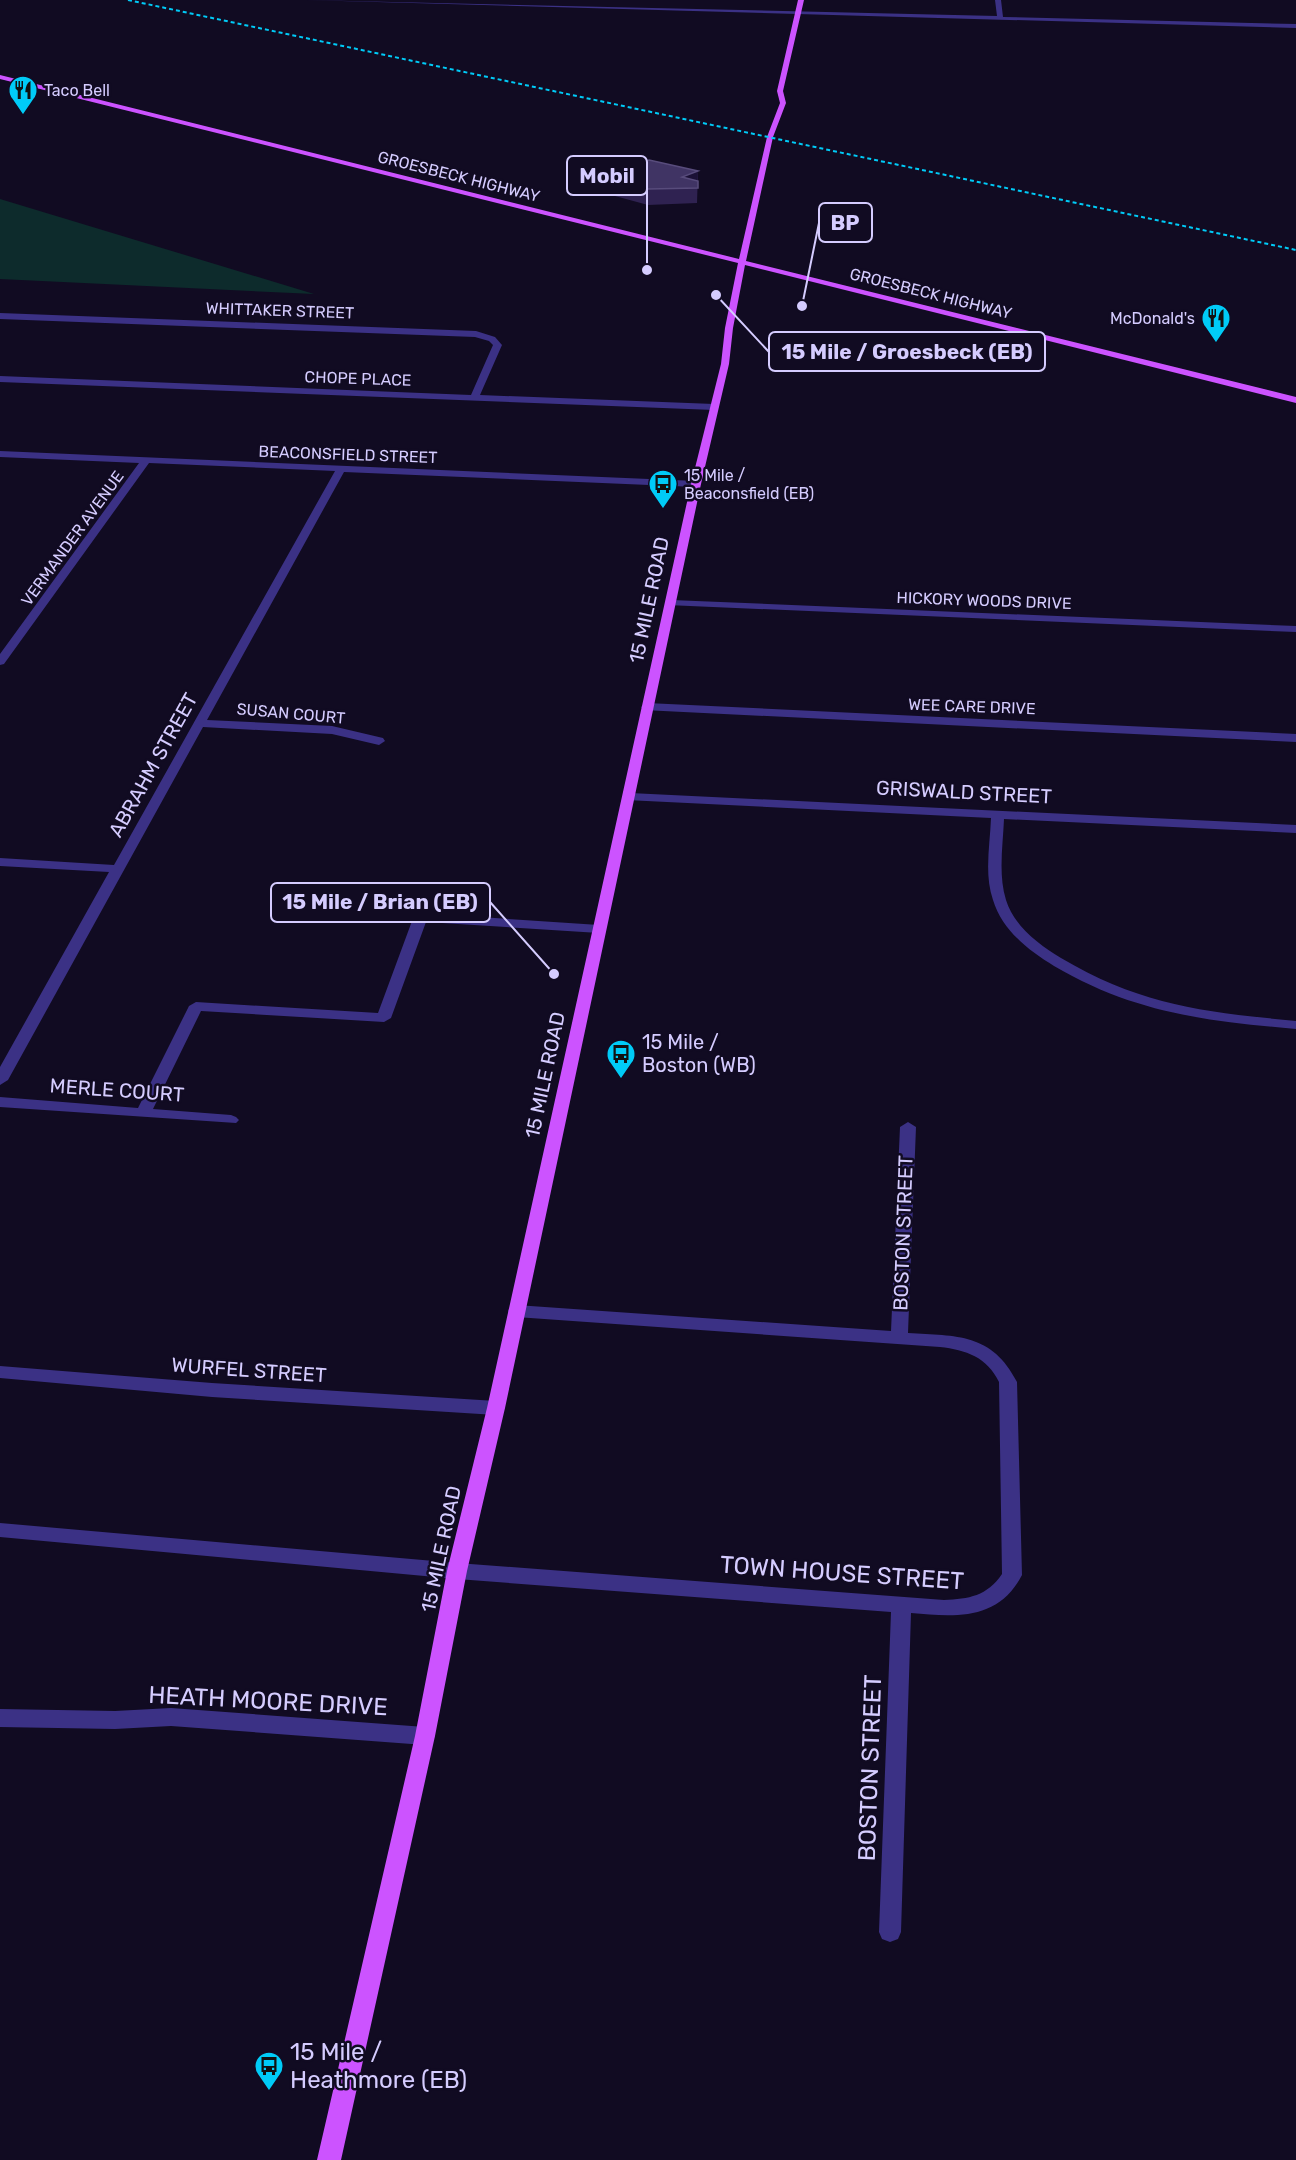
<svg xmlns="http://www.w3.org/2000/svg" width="1296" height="2160" viewBox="0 0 1296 2160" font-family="Rubik,sans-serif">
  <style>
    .green { fill: #0d2b2c }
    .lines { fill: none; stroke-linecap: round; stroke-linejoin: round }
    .minor { fill: #3b3185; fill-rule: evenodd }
    .major { fill: #cc53ff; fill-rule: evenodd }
    .rail { stroke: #00cbf7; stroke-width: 2; stroke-dasharray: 4 3; stroke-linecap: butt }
    .wall { fill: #2f2251 }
    .shaded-wall { fill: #1b1136 }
    .building { fill: #403464; stroke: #584c7c; stroke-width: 1.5 }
    .labels { text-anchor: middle; stroke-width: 5; stroke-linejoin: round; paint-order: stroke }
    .far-poi-label { font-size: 16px; fill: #d5ccff; stroke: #110b22; text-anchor: start }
    .far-street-label { font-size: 16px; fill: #d5ccff; stroke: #110b22 }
    .street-label { font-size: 20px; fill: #d5ccff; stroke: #110b22 }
    .poi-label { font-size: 20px; fill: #d5ccff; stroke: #110b22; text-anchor: start }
    .near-street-label { font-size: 24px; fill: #d5ccff; stroke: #110b22 }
    .near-poi-label { font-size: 24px; fill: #d5ccff; stroke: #110b22; text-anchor: start }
    .leader { fill: none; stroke: #d5ccff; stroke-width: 2 }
    .callout-dot { fill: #d5ccff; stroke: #110b22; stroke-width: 2 }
    .callout { fill: #110b22; stroke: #d5ccff; stroke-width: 2 }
    .callout-label { font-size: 21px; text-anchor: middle; font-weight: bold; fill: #d5ccff }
  </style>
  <rect width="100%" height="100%" fill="#110b22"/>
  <polygon class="green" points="0,199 314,294 0,279"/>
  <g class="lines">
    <g class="minor">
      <polygon points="306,0 997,16 995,0 1001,0 1003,17 1296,24 1296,28"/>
      <polygon points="0,313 476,331 495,337 502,345 480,395 714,404 719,407 714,410 0,382 0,376 471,395 493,345 489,341 475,337 0,319"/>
      <polygon points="0,451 696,481 701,484 696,487 344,472 207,720 332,726 383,738 385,741 379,745 332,734 203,727 8,1080 0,1085 0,1067 109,872 0,866 0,858 114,865 335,471 149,463 4,664 0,665 0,654 139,463 0,457"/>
      <polygon points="671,600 1296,626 1296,632 667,605 667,601"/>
      <polygon points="647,703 1296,734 1296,742 643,710 641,707"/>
      <path d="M 630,793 L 1296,825 L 1296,833 L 1004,819 C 1003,845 998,874 1006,900 C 1014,926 1039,945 1061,958 C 1142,1006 1205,1012 1296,1021 L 1296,1029 C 1206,1021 1134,1013 1054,966 C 1029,951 1002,930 993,900 C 984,874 990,845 991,818 L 626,800 L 626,794 Z"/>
      <polygon points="373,910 599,925 606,929 599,933 426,922 391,1018 384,1022 201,1011 153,1109 231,1115 236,1117 239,1120 236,1123 0,1107 0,1097 138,1108 189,1006 196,1002 378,1013 412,921 368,917 366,914"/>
      <path d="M 908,1122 L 916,1127 L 908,1333 C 957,1336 992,1333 1017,1382 L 1022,1575 C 998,1621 955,1617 911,1613 L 901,1932 L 898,1939 L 890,1942 L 882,1939 L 879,1932 L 891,1612 L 457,1579 L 0,1537 L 0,1523 L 457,1563 L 944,1600 C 969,1599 987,1596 1002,1574 L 999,1382 C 987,1357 966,1350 940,1347 L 516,1317 L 510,1315 L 508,1311 L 510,1307 L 516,1305 L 891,1331 L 900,1127 Z"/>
      <polygon points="0,1366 212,1383 496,1401 502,1403 505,1408 502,1413 496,1415 212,1397 0,1378"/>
      <polygon points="171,1708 425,1727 432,1730 435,1736 432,1742 425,1745 171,1726 115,1729 0,1727 0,1709 115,1711"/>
    </g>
    <polygon class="major" points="798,0 804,0 783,91 786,103 773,137 746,261 1296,397 1296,403 745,265 733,328 729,364 701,484 505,1408 467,1571 435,1736 341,2160 317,2160 415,1736 447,1571 487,1408 691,484 721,364 725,328 738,263 0,79 0,75 739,259 767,137 780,103 777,91"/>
    <polyline class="rail" points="128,0 1296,250"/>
  </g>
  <polygon class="wall" points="698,171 697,203 648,205 604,193 604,177"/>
  <polygon class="shaded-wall" points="698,171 697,186 682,177"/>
  <polygon class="building" points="649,160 698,171 682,177 698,181 698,188 648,189 604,177"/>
  <defs>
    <g id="restaurant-pin" transform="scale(1.5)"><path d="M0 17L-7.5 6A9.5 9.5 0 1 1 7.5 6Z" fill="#00cbf7" stroke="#110b22"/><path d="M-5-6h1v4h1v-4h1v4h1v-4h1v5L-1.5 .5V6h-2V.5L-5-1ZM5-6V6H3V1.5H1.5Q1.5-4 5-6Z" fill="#111"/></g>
    <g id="bus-pin" transform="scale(1.5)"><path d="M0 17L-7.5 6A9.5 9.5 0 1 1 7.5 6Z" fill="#00cbf7" stroke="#110b22"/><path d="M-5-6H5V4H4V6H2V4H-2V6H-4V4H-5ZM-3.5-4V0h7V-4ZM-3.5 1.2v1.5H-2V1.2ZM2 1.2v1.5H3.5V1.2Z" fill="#111"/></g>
  </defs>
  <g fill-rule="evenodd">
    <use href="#restaurant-pin" x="23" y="90"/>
    <use href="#restaurant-pin" x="1216" y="318"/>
    <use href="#bus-pin" x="663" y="484"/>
    <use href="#bus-pin" x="621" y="1054"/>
    <use href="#bus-pin" x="269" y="2066"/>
  </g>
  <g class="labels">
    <g class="far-poi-label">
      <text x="44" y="96">Taco Bell</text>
      <text x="1195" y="324" text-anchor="end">McDonald's</text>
      <text x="684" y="481">15 Mile /<tspan x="684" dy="18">Beaconsfield (EB)</tspan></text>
    </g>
    <g class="far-street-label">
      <text transform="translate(459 176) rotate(14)" y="6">GROESBECK HIGHWAY</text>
      <text transform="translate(931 293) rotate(14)" y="6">GROESBECK HIGHWAY</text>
      <text transform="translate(280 310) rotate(2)" y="6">WHITTAKER STREET</text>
      <text transform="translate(358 378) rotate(2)" y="6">CHOPE PLACE</text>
      <text transform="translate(348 454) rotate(2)" y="6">BEACONSFIELD STREET</text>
      <text transform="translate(72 538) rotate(-54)" y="6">VERMANDER AVENUE</text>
      <text transform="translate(984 600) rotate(2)" y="6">HICKORY WOODS DRIVE</text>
      <text transform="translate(972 706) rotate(2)" y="6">WEE CARE DRIVE</text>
      <text transform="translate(291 713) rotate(5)" y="6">SUSAN COURT</text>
    </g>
    <g class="street-label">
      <text transform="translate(649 600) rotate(-78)" y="7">15 MILE ROAD</text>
      <text transform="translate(153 765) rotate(-61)" y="7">ABRAHM STREET</text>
      <text transform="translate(964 792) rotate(3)" y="7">GRISWALD STREET</text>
      <text transform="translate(545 1075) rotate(-78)" y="7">15 MILE ROAD</text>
      <text transform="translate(117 1090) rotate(4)" y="7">MERLE COURT</text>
      <text transform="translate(903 1233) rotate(-88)" y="7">BOSTON STREET</text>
      <text transform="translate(249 1370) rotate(4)" y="7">WURFEL STREET</text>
      <text transform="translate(441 1549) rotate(-78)" y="7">15 MILE ROAD</text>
    </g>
    <g class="poi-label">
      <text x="642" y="1049">15 Mile /<tspan x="642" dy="23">Boston (WB)</tspan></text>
    </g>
    <g class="near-street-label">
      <text transform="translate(842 1573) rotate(4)" y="8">TOWN HOUSE STREET</text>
      <text transform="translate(268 1701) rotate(3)" y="8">HEATH MOORE DRIVE</text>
      <text transform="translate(870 1768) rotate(-88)" y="8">BOSTON STREET</text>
    </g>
    <g class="near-poi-label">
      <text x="290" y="2060">15 Mile /<tspan x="290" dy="28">Heathmore (EB)</tspan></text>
    </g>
  </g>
  <path class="leader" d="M647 270L647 176M802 306L819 223M716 295L769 352M554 974L490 902"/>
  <g class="callout-dot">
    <circle cx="647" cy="270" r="6"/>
    <circle cx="802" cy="306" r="6"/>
    <circle cx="716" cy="295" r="6"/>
    <circle cx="554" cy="974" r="6"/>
  </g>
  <g class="callout">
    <rect x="567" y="156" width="80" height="39" rx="6"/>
    <rect x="819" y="203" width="53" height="39" rx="6"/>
    <rect x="769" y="332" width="276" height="39" rx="6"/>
    <rect x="271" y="883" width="219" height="39" rx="6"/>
  </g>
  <g class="callout-label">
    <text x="607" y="183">Mobil</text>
    <text x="845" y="230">BP</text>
    <text x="907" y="359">15 Mile / Groesbeck (EB)</text>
    <text x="380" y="909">15 Mile / Brian (EB)</text>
  </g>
</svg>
